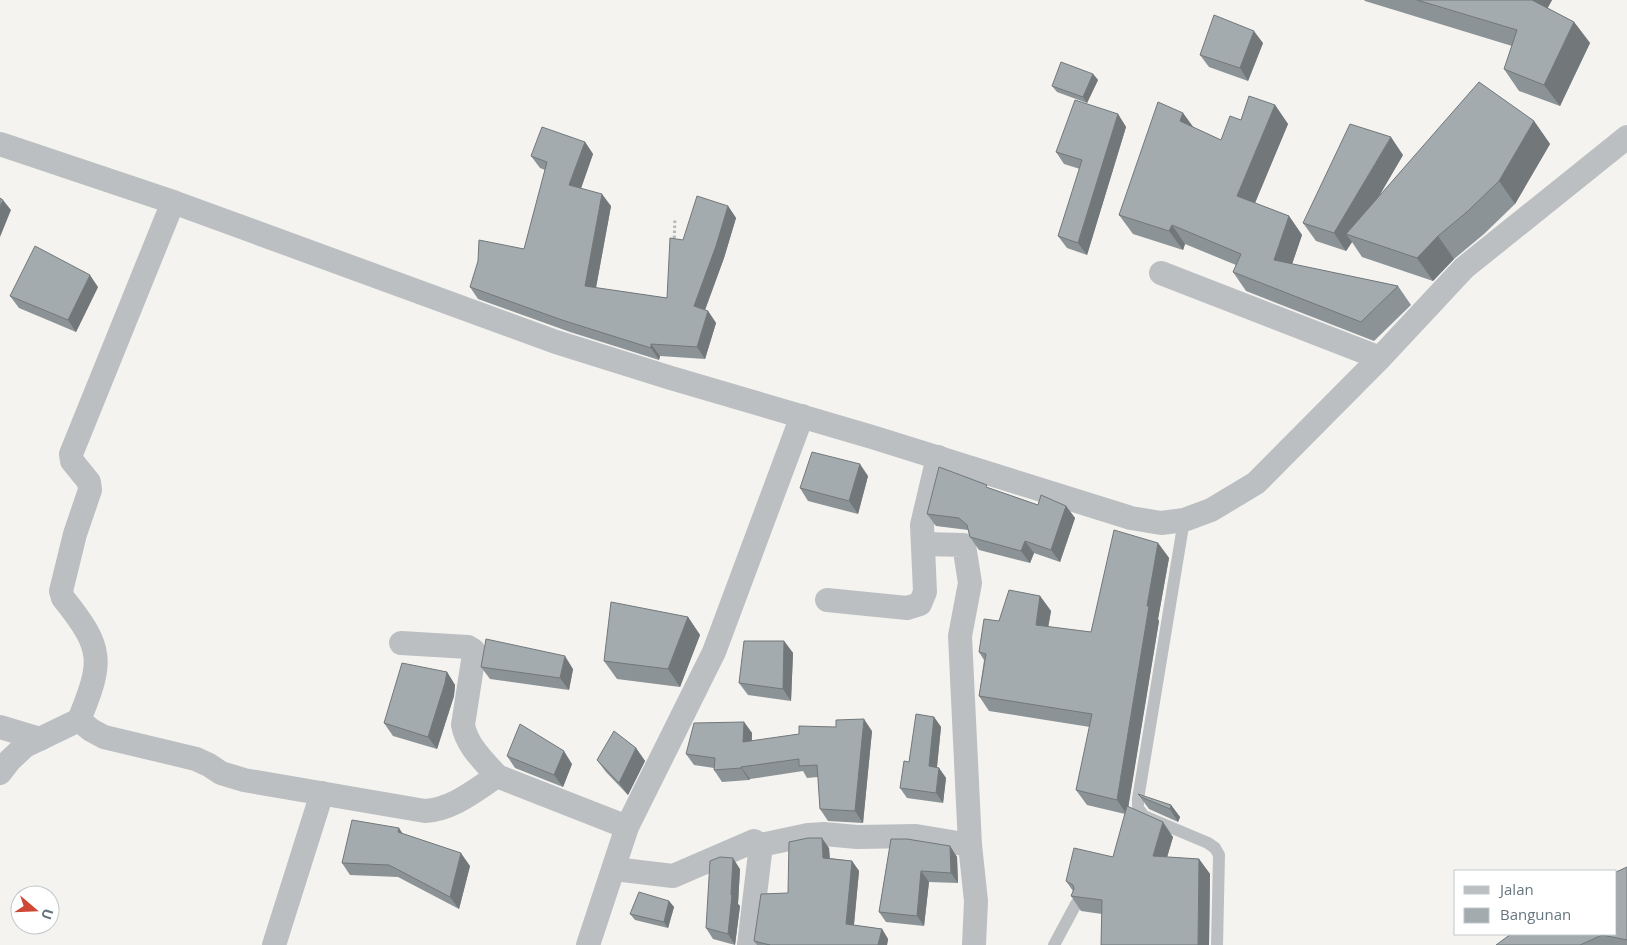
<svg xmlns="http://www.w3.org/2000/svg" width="1627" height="945" viewBox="0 0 1627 945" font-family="'Open Sans',sans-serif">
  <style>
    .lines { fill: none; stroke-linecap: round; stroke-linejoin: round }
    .path { stroke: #b5b8ba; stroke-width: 3; stroke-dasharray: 2.5 2.5; stroke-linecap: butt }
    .service { stroke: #bbbfc2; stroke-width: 12 }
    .minor { stroke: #bbbfc2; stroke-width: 24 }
    .wall { fill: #8c9396 }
    .shaded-wall { fill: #72787a }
    .building { fill: #a3abaf; stroke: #72787a }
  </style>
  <rect width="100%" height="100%" fill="#f4f3f0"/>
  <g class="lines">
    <polyline class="path" points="674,243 675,218"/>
    <g class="service">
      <polyline points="1184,520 1138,799 1138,808 1144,816 1208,843 1215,848 1219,855 1217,945"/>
      <polyline points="1054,945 1076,904"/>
    </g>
    <g class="minor">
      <polyline points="0,144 173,202 556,342 671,378 872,437 1131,518 1161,523 1184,520 1211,510 1256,483 1380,358 1464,268 1627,137"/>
      <path d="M 173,202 L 71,454 L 72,461 L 89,482 L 90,490 L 75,534 L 61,591 L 63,598 C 104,649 103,661 79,720 L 91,730 L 104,737 L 196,759 L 209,765 L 221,773 L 244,780 L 425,811 C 453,809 474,791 497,776 L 627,827"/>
      <polyline points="1161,273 1380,358"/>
      <polyline points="924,544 964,545 970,583 960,636 970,845 976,901 974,945"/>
      <polyline points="827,600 907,608 920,604 925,592 922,525 938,457"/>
      <path d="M 401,643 L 468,647 L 473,650 L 474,654 L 463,725 C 467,746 483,760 497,776"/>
      <polyline points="0,727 40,739"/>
      <polyline points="0,773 10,760 25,746 79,720"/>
      <polyline points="761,845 808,835 824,834 857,837 916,836 970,845"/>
      <polyline points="614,869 673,876 754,841 761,845 749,945"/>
      <polyline points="274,945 322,793"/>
      <polyline points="588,945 627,827 714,652 802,416"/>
    </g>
  </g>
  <g class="wall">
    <polygon points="1364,0 1552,0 1547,8 1574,22 1590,43 1560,106 1519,91 1504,69 1512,46 1365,1"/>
    <polygon points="1263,43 1248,81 1209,67 1200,55"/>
    <polygon points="1093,74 1098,80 1087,103 1057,92 1052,86"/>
    <polygon points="1275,105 1288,124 1255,203 1289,216 1302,235 1292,264 1398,286 1411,305 1374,341 1246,291 1233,272 1236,265 1185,244 1183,250 1133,234 1119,215 1183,113 1192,127 1221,140 1241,120"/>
    <polygon points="1118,114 1126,127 1087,255 1067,248 1058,236 1080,169 1064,164 1056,152"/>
    <polygon points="1534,121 1550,144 1515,204 1484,234 1454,259 1433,281 1362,257 1352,242 1346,251 1316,241 1303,223 1403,155 1378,198"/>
    <polygon points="585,142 593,154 581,188 611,206 596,288 667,298 683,240 728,206 736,218 724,258 705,310 708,311 716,323 705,359 660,356 659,360 570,332 478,299 470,287 524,249 545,170 540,168 531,156"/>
    <polygon points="98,287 76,332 19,308 10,296"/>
    <polygon points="868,476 858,514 808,501 800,488"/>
    <polygon points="989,488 1038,505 1066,506 1075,518 1060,562 1034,553 1030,563 979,550 970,537 968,530 936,526 927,514"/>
    <polygon points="1158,543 1169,558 1158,619 1159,621 1128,807 1173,837 1167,857 1199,859 1210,874 1209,945 1101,945 1102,914 1081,911 1071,896 1073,891 1066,881 1113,857 1125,814 1087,805 1076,790 1090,727 989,711 979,696 984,660 979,652 999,621 1040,596 1051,611 1048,627 1091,632"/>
    <polygon points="688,617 700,635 680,687 617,679 604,661"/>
    <polygon points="784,641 793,653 791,701 748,695 739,683"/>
    <polygon points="481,667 573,669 569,690 490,679"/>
    <polygon points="447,672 455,685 454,696 437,749 393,736 384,723"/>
    <polygon points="934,717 941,727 937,767 939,768 946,778 943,803 907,798 900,788 909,762"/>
    <polygon points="744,722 752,733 752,741 872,731 863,823 828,821 820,809 818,777 807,778 803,771 750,779 749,780 722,782 714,770 714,768 694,765 686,754"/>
    <polygon points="636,748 645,761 628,795 606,772 597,760"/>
    <polygon points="507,756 572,764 563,787 515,768"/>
    <polygon points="1138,794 1171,805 1180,817 1178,822 1149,809"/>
    <polygon points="403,834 470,866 459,909 398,877 350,875 342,863"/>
    <polygon points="891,839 950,846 957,857 958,883 929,882 924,926 886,922 879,912"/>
    <polygon points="829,848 830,858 852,861 859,871 854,925 882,929 888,939 887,945 757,945 754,941 788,893"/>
    <polygon points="1627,867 1627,945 1496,945"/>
    <polygon points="740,869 738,904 740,906 735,945 713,939 706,928"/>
    <polygon points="669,901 674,907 668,928 635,920 630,914"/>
  </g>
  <g class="shaded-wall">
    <polygon points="1528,0 1552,0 1542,19"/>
    <polygon points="1574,22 1590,43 1560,106 1544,85"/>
    <polygon points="1254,31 1263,43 1248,81 1240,68"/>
    <polygon points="1093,74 1098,80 1087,103 1083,97"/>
    <polygon points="1275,105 1288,124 1250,215 1237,196"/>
    <polygon points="1183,113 1197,132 1180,121"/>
    <polygon points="1118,114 1126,127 1087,255 1078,243"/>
    <polygon points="1534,121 1550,144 1515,204 1499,181"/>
    <polygon points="1391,137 1403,155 1355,237 1346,234 1352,242 1346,251 1334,233"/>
    <polygon points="585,142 593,154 578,197 569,185"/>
    <polygon points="602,194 611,206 594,298 585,286"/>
    <polygon points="3,200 11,210 0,237 0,207"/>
    <polygon points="728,206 736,218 724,258 702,318 694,306"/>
    <polygon points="1289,216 1302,235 1287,279 1274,260"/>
    <polygon points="1172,225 1185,244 1183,250 1169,231"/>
    <polygon points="1438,236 1454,259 1433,281 1417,258"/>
    <polygon points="90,275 98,287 76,332 68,320"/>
    <polygon points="708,311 716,323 705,359 697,347"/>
    <polygon points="651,344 660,356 659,360 651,348"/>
    <polygon points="860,464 868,476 858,514 849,501"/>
    <polygon points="1066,506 1075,518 1060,562 1051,550"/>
    <polygon points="1025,541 1034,553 1030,563 1021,551"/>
    <polygon points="1158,543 1169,558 1158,619 1159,621 1127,815 1117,800 1147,606"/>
    <polygon points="1040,596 1051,611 1046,640 1036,625"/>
    <polygon points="688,617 700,635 680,687 668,669"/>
    <polygon points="784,641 793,653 791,701 783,689"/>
    <polygon points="565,656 573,669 569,690 560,678"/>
    <polygon points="447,672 455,685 454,696 437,749 428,737"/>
    <polygon points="934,717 941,727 936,776 929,766"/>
    <polygon points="864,719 872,731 863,823 855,811"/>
    <polygon points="744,722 752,733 751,754 743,742"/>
    <polygon points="636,748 645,761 628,795 619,783"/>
    <polygon points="564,751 572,764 563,787 554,775"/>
    <polygon points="741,767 750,779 749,780 741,768"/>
    <polygon points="939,768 946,778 943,803 936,793"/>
    <polygon points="1171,805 1180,817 1178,822 1170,809"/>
    <polygon points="1163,822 1173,837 1163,871 1153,856"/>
    <polygon points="399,828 407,840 398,832"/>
    <polygon points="822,838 829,848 830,868 823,858"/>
    <polygon points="950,846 957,857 958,883 951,873"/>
    <polygon points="461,853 470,866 459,909 450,897"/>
    <polygon points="733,858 740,869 738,904 740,906 735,945 728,934"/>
    <polygon points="1199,859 1210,874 1209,945 1198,945"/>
    <polygon points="852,861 859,871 853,934 846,924"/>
    <polygon points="921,871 929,882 924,926 917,916"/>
    <polygon points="669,901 674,907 668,928 664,922"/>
    <polygon points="882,929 888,939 887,945 878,945"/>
  </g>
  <g class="building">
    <polygon points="1417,0 1532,0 1574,22 1544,85 1504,69 1517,30"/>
    <polygon points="1214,15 1254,31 1240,68 1200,55"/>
    <polygon points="1061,62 1093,74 1083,97 1052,86"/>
    <polygon points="1479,82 1534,121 1499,181 1468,211 1438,236 1417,258 1346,234"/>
    <polygon points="1249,96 1275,105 1237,196 1289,216 1274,260 1398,286 1361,322 1233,272 1241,254 1172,225 1169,231 1119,215 1158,102 1183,113 1180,121 1221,140 1230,116 1241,120"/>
    <polygon points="1075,100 1118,114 1078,243 1058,236 1082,160 1056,152"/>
    <polygon points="1350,124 1391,137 1334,233 1303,223"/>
    <polygon points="542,127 585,142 569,185 602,194 585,286 667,298 670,238 683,240 697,196 728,206 716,246 694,306 708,311 697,347 651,344 651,348 562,320 470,287 478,261 479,240 524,249 547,162 531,156"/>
    <polygon points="0,198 3,200 0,207"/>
    <polygon points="35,246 90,275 68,320 10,296"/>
    <polygon points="812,452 860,464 849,501 800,488"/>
    <polygon points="939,467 987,485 986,487 1038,505 1041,495 1066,506 1051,550 1025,541 1021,551 970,537 967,525 959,518 927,514"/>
    <polygon points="1114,530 1158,543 1147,606 1149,606 1117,800 1076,790 1092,714 979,696 986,654 979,652 984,619 999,621 1009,590 1040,596 1036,625 1091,632"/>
    <polygon points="611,602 688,617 668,669 604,661"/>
    <polygon points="486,639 565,656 560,678 481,667"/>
    <polygon points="744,641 784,641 783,689 739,683"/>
    <polygon points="402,663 447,672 445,683 428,737 384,723"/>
    <polygon points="916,714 934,717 929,766 939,768 936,793 900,788 904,761 909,762"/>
    <polygon points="864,719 855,811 820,809 817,765 799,766 799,759 741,767 741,768 714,770 715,758 686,754 694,723 744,722 743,742 799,734 799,726 836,727 836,720"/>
    <polygon points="520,724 564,751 554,775 507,756"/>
    <polygon points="614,731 636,748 619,783 597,760"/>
    <polygon points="1138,794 1171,805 1170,809 1141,797"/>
    <polygon points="1127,806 1163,822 1153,856 1199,859 1198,945 1101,945 1102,900 1071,896 1074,889 1073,885 1066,881 1074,848 1113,857"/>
    <polygon points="352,820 399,828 398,832 461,853 450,897 389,865 342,863"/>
    <polygon points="808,838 822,838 823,858 852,861 846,924 882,929 878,945 766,945 770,945 754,941 761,894 788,893 789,842"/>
    <polygon points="891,839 907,839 950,846 951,873 921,871 917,916 879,912"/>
    <polygon points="720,857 733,858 731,895 732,895 728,934 706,928 710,861"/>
    <polygon points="1627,867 1627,940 1602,935 1580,945 1496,945 1511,934 1616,934 1616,872"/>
    <polygon points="639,892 669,901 664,922 630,914"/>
  </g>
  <rect x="1454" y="870" width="162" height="65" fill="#ffffff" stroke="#c2c8cb"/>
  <rect x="1464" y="886" width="25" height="8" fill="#bbbfc2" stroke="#c2c8cb"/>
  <text x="1500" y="895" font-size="15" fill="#66767e">Jalan</text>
  <rect x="1464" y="908" width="25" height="15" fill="#a3abaf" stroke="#c2c8cb"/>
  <text x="1500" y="920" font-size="15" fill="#66767e">Bangunan</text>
  <g transform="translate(35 910) rotate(109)"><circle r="24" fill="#ffffff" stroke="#c2c8cb"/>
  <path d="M0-4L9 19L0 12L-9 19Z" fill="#cf4835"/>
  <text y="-8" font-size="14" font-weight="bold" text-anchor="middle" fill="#66767e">U</text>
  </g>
</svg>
